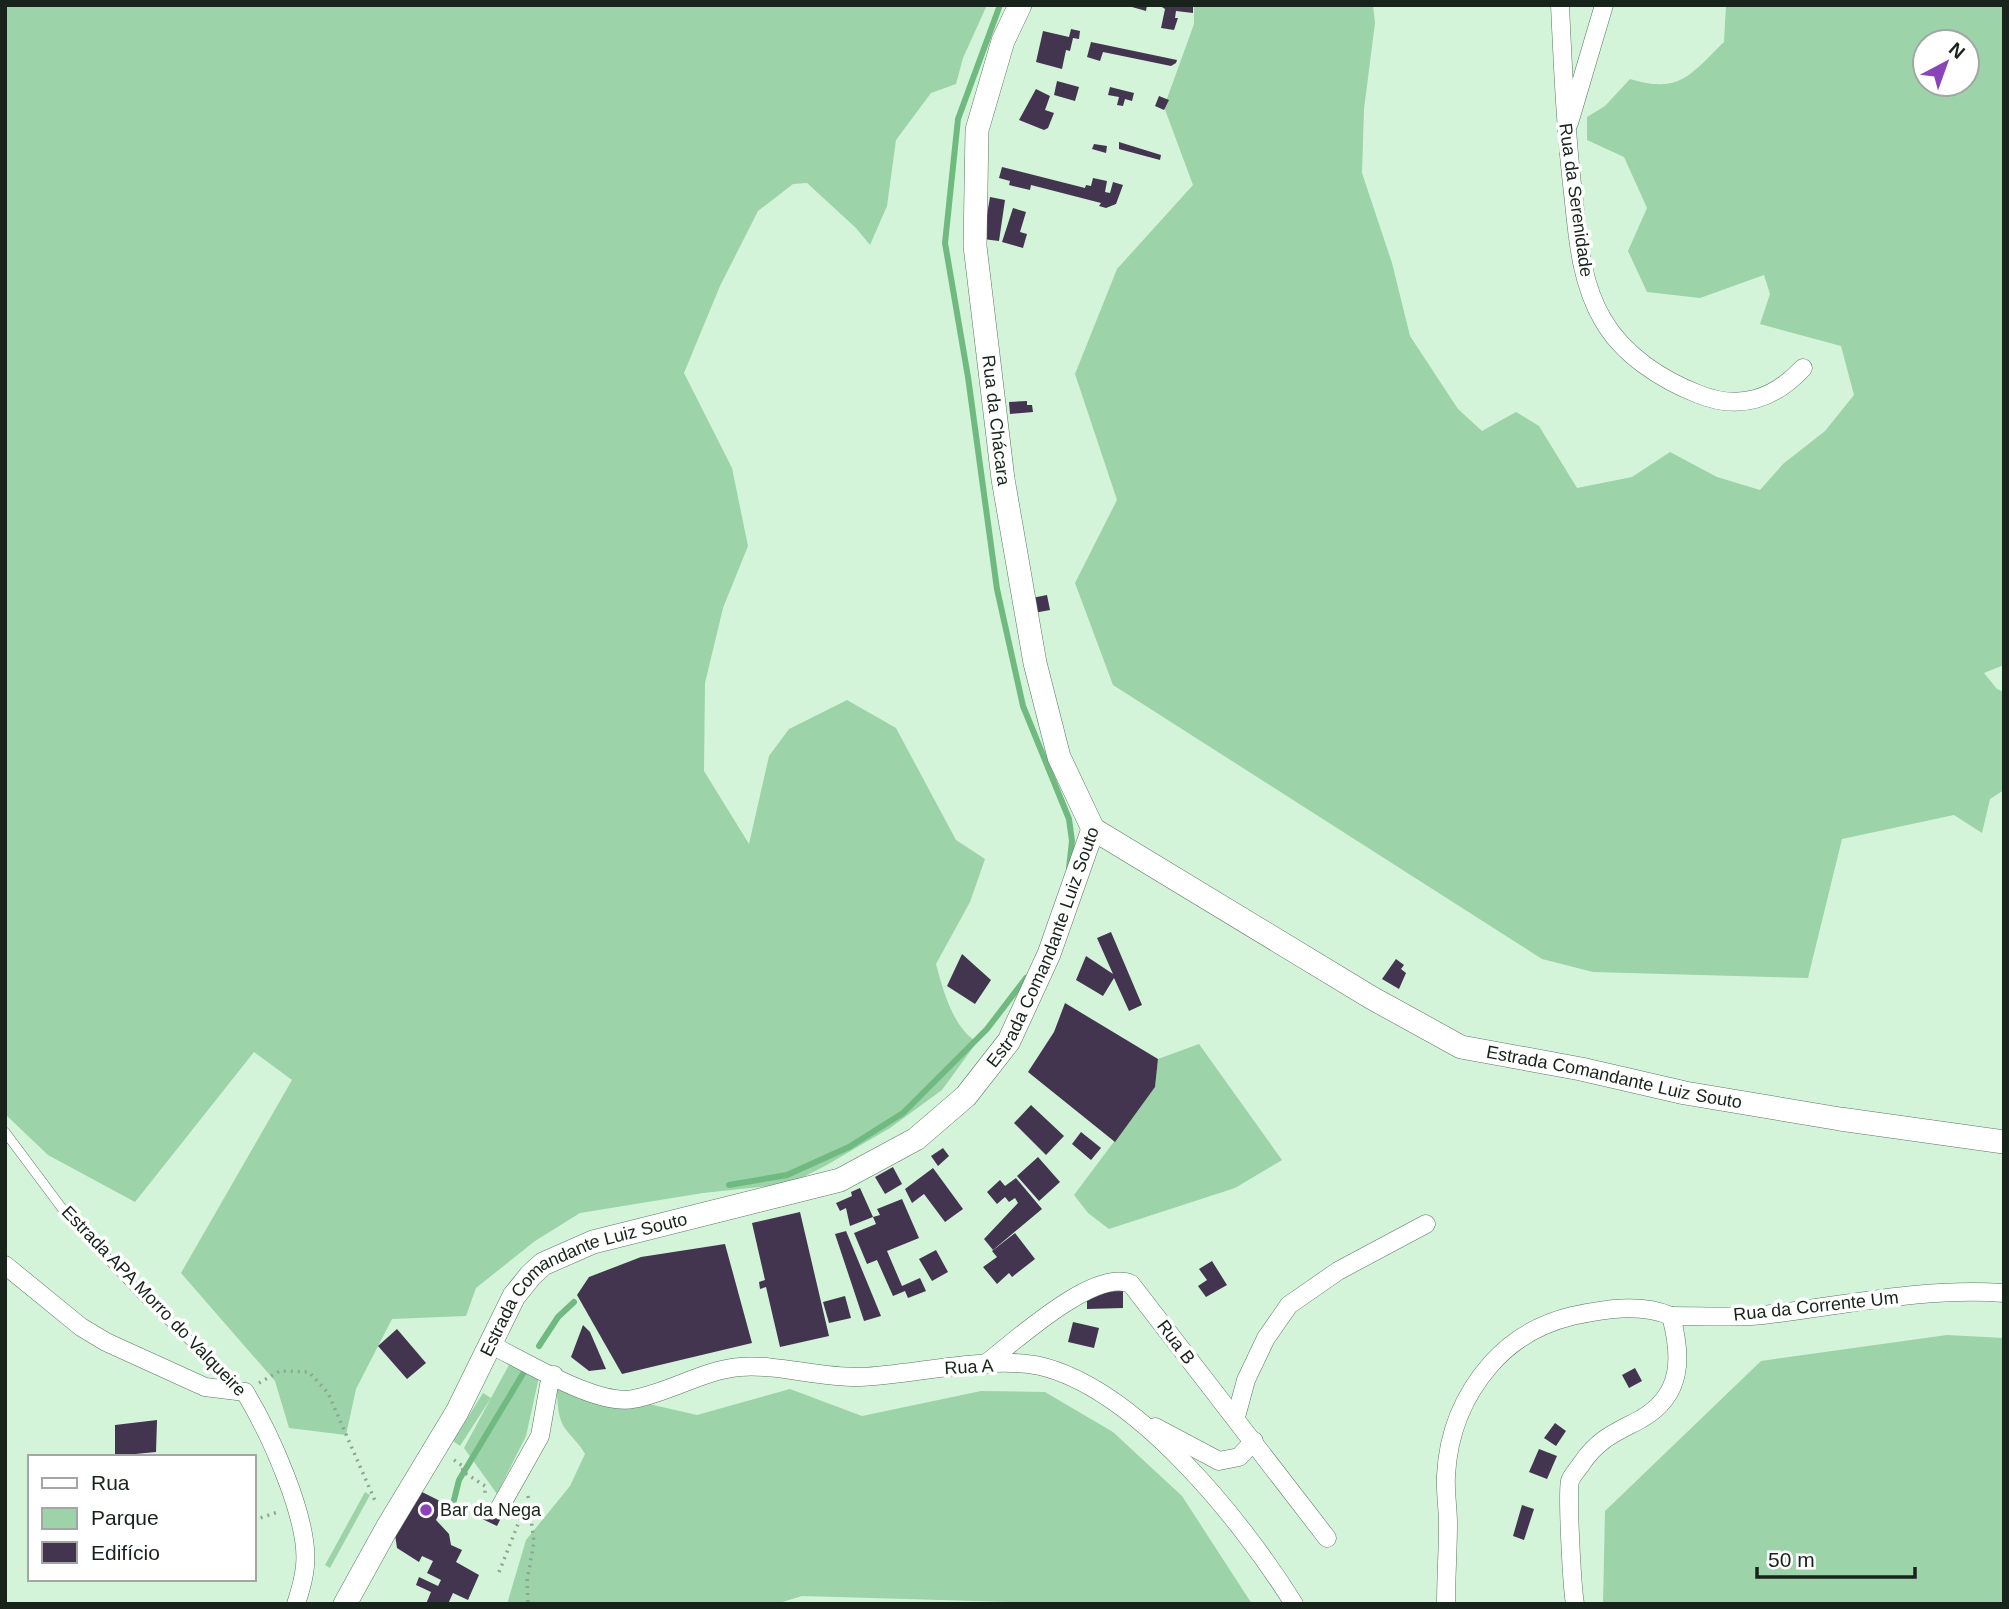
<svg xmlns="http://www.w3.org/2000/svg" width="2009" height="1609" viewBox="0 0 2009 1609" font-family="Arial,sans-serif">
  <style>
    .green { fill: #9cd3a8; fill-rule: evenodd }
    .lines { fill: none; stroke-linecap: round; stroke-linejoin: round }
    .stream { stroke: #70ba82; stroke-width: 6 }
    .building { fill: #43354f }
    .service-casing { stroke: #5a7760; stroke-width: 10 }
    .minor-casing { stroke: #5a7760; stroke-width: 19 }
    .tertiary-casing { stroke: #5a7760; stroke-width: 24 }
    .path { stroke: #8da692; stroke-width: 3.5; stroke-dasharray: 2 5; stroke-linecap: butt }
    .service { stroke: #fff; stroke-width: 9 }
    .minor { stroke: #fff; stroke-width: 18 }
    .tertiary { stroke: #fff; stroke-width: 23 }
    .poi-dot { fill: #8b44b8; stroke: #fff; stroke-width: 2.5 }
    .labels { text-anchor: middle; stroke-width: 7; stroke-linejoin: round; paint-order: stroke }
    .street-label { font-size: 18px; fill: #18241b; stroke: #fff }
    .poi-label { font-size: 18px; fill: #18241b; stroke: #fff; text-anchor: start }
  </style>
  <rect width="100%" height="100%" fill="#d4f4da"/>
  <g class="green">
    <path d="M 5,5 L 987,5 L 963,58 L 956,84 L 931,93 L 896,140 L 887,206 L 870,245 L 856,228 L 807,183 L 793,184 L 758,211 L 720,286 L 684,373 L 732,468 L 748,546 L 723,608 L 705,683 L 704,771 L 749,844 L 769,756 L 789,729 L 847,700 L 896,728 L 956,840 L 985,859 L 970,902 L 936,964 C 943,990 953,1028 977,1042 L 942,1090 L 890,1128 L 825,1166 L 789,1184 L 703,1193 L 580,1213 L 535,1241 L 476,1288 L 466,1316 L 392,1319 L 356,1389 L 346,1435 L 289,1428 L 275,1381 L 181,1273 L 292,1080 L 254,1052 L 135,1202 L 48,1155 L 5,1114 Z"/>
    <path d="M 1194,5 L 1373,5 L 1375,23 L 1364,109 L 1362,173 L 1392,263 L 1410,336 L 1458,409 L 1482,431 L 1516,412 L 1539,426 L 1577,488 L 1632,477 L 1670,452 L 1717,477 L 1760,490 L 1783,464 L 1825,431 L 1854,395 L 1841,346 L 1760,324 L 1770,294 L 1764,275 L 1700,298 L 1647,292 L 1628,251 L 1647,208 L 1624,157 L 1587,140 L 1587,117 L 1605,106 L 1630,79 C 1680,94 1690,75 1724,42 L 1726,5 L 2004,5 L 2004,665 L 1984,673 L 1997,689 L 2004,692 L 2004,790 L 1990,799 L 1982,833 L 1954,815 L 1842,839 L 1808,978 L 1593,972 L 1542,959 L 1113,685 L 1075,583 L 1117,500 L 1075,374 L 1117,269 L 1193,185 L 1164,107 L 1194,24 ZM 1925,42 L 1967,42 L 1967,84 L 1925,84 Z"/>
    <polygon points="1199,1044 1282,1160 1235,1188 1109,1229 1088,1213 1074,1195 1155,1087 1158,1059"/>
    <polygon points="1947,1335 2004,1338 2004,1604 1603,1604 1605,1511 1761,1361"/>
    <polygon points="510,1363 539,1377 526,1436 497,1494 464,1448 491,1398 460,1446 453,1441 483,1393 491,1398"/>
    <path d="M 557,1383 L 697,1415 L 790,1389 L 862,1416 L 981,1391 L 1045,1392 L 1113,1432 L 1182,1496 L 1252,1604 L 1083,1604 L 802,1596 L 776,1604 L 507,1604 L 526,1540 L 570,1486 L 585,1454 C 579,1443 571,1437 564,1427 C 557,1416 557,1396 557,1383 Z"/>
    <polygon points="365,1492 370,1495 330,1568 325,1565"/>
  </g>
  <g class="lines">
    <g class="stream">
      <polyline points="1000,5 958,119 945,243 968,377 997,589 1023,706 1069,819 1072,841 1069,868"/>
      <polyline points="729,1185 787,1175 849,1147 903,1113 987,1029 1026,978"/>
      <polyline points="539,1346 558,1317 574,1302"/>
      <polyline points="452,1508 459,1480 527,1367"/>
    </g>
  </g>
  <g class="building">
    <polygon points="1125,5 1147,5 1146,11"/>
    <polygon points="1159,5 1193,5 1193,13 1176,11 1175,18 1178,18 1174,30 1161,28 1165,9"/>
    <polygon points="1071,29 1080,31 1079,39 1073,38 1070,51 1066,50 1062,69 1036,62 1043,31 1069,37"/>
    <polygon points="1091,42 1177,60 1176,63 1171,66 1103,52 1100,61 1087,57"/>
    <polygon points="1057,81 1079,87 1075,101 1054,95"/>
    <polygon points="1110,87 1134,93 1132,101 1125,99 1123,106 1117,105 1119,97 1108,95"/>
    <polygon points="1036,89 1050,96 1045,110 1054,113 1048,128 1044,130 1019,120"/>
    <polygon points="1159,96 1169,100 1164,110 1155,106"/>
    <polygon points="1119,142 1161,155 1160,160 1119,149"/>
    <polygon points="1094,144 1107,146 1106,153 1092,149"/>
    <polygon points="1002,167 1085,188 1086,185 1091,186 1093,178 1107,181 1105,192 1110,193 1113,182 1123,185 1116,204 1106,208 1099,206 1101,203 1031,185 1030,190 1009,185 1010,181 999,178"/>
    <polygon points="990,197 1005,200 999,241 983,239"/>
    <polygon points="1013,208 1026,212 1020,232 1027,234 1023,248 1002,242"/>
    <polygon points="1027,401 1027,405 1032,405 1033,412 1010,414 1009,402"/>
    <polygon points="1047,595 1050,610 1034,613 1032,598"/>
    <polygon points="1111,932 1142,1005 1129,1011 1114,978 1103,996 1076,980 1086,956 1113,974 1097,938"/>
    <polygon points="962,954 991,980 975,1004 947,986"/>
    <polygon points="1396,959 1404,965 1401,969 1406,973 1399,989 1382,979"/>
    <polygon points="1065,1003 1158,1059 1155,1087 1115,1142 1028,1072 1054,1032"/>
    <polygon points="1031,1105 1064,1136 1046,1155 1014,1123"/>
    <polygon points="1081,1132 1101,1148 1091,1160 1072,1144"/>
    <polygon points="943,1148 949,1156 938,1166 931,1156"/>
    <polygon points="1038,1157 1060,1182 1039,1201 1017,1176"/>
    <polygon points="893,1167 902,1184 885,1194 875,1177"/>
    <polygon points="933,1168 963,1209 945,1222 924,1194 912,1203 905,1189"/>
    <polygon points="1016,1178 1042,1209 993,1250 984,1239 1018,1203 1015,1198 1009,1202 1005,1197 997,1204 987,1192 1000,1180 1005,1186"/>
    <polygon points="860,1188 873,1217 850,1226 846,1208 840,1211 836,1203 852,1196 851,1192"/>
    <polygon points="902,1199 919,1238 887,1251 902,1286 920,1278 926,1291 908,1298 905,1291 893,1296 877,1260 867,1264 854,1233 876,1224 873,1217 880,1215 877,1209"/>
    <polygon points="800,1212 829,1336 780,1347 766,1287 760,1289 759,1282 765,1280 752,1223"/>
    <polygon points="846,1231 881,1316 864,1321 835,1234"/>
    <polygon points="1015,1233 1035,1259 1012,1277 1009,1273 997,1284 983,1267 997,1257 992,1251"/>
    <polygon points="725,1244 752,1343 622,1374 577,1295 589,1277 641,1257"/>
    <polygon points="936,1250 948,1272 932,1281 919,1259"/>
    <polygon points="1212,1261 1227,1285 1206,1297 1198,1286 1207,1280 1199,1269"/>
    <polygon points="1123,1291 1123,1308 1087,1309 1087,1292"/>
    <polygon points="845,1296 851,1318 829,1323 823,1302"/>
    <polygon points="1073,1322 1099,1328 1094,1348 1068,1342"/>
    <polygon points="583,1325 590,1332 606,1369 589,1371 571,1357"/>
    <polygon points="397,1329 426,1363 407,1379 378,1346"/>
    <polygon points="1635,1368 1642,1381 1629,1388 1622,1375"/>
    <polygon points="157,1420 156,1452 115,1456 115,1425"/>
    <polygon points="1555,1423 1566,1431 1556,1446 1544,1438"/>
    <polygon points="1539,1449 1557,1456 1547,1479 1529,1472"/>
    <polygon points="416,1489 444,1503 436,1520 449,1534 451,1545 462,1550 456,1562 479,1575 468,1600 453,1593 448,1604 426,1604 431,1592 416,1585 419,1577 438,1586 441,1580 427,1573 433,1561 422,1556 419,1562 397,1548 394,1528"/>
    <polygon points="484,1505 503,1514 497,1526 478,1517"/>
    <polygon points="1522,1505 1534,1509 1524,1540 1513,1536"/>
  </g>
  <g class="lines">
    <g class="service-casing">
      <polyline id="service" points="5,1132 67,1215 142,1295 241,1389"/>
    </g>
    <g class="minor-casing">
      <g id="minor">
        <path d="M 1560,5 C 1563,71 1566,136 1574,202 C 1578,242 1582,285 1603,320 C 1623,355 1662,380 1698,394 C 1740,411 1774,399 1803,368"/>
        <polyline points="1569,123 1604,5"/>
        <path d="M 5,1265 L 81,1327 L 106,1342 L 205,1387 L 245,1392 C 269,1432 310,1520 305,1566 C 304,1579 300,1592 296,1604"/>
        <path d="M 491,1345 C 525,1361 596,1406 633,1399 C 669,1393 703,1370 740,1367 C 780,1364 819,1378 860,1377 C 913,1375 989,1355 1040,1366 C 1137,1389 1243,1522 1294,1604"/>
        <path d="M 984,1365 C 1014,1342 1095,1267 1131,1284 L 1327,1538"/>
        <polyline points="1236,1417 1246,1380 1266,1338 1289,1305 1338,1271 1426,1224"/>
        <polyline points="1155,1427 1219,1461 1239,1457 1254,1441"/>
        <polyline points="499,1509 540,1436 549,1385 554,1375"/>
        <path d="M 1446,1604 C 1446,1577 1448,1550 1448,1524 C 1448,1508 1445,1491 1446,1476 C 1448,1433 1463,1396 1491,1364 C 1513,1339 1539,1324 1572,1316 C 1604,1309 1640,1303 1671,1316"/>
        <path d="M 1575,1604 C 1572,1587 1567,1494 1570,1481 C 1572,1475 1579,1468 1582,1463 C 1599,1438 1617,1432 1641,1419 C 1683,1395 1682,1357 1671,1316 C 1701,1316 1733,1318 1763,1315 C 1842,1306 1923,1287 2004,1293"/>
      </g>
    </g>
    <g class="tertiary-casing">
      <g id="tertiary">
        <path id="s1" d="M 1020,5 L 1003,41 L 977,130 L 975,246 L 1003,479 L 1035,663 L 1059,757 L 1093,829"/>
        <path id="s2" d="M 1093,829 L 1372,998 L 1461,1047 L 1581,1069 L 1685,1093 L 1840,1119 L 2004,1142"/>
        <path id="s3" d="M 345,1604 L 387,1528 L 457,1412 L 514,1296 L 531,1275 L 543,1264 L 593,1242 L 840,1180 L 916,1139 L 966,1096 L 1009,1041 L 1049,954 L 1093,829"/>
      </g>
    </g>
    <g class="path">
      <polyline points="259,1383 280,1371 309,1372 328,1393 376,1503"/>
      <polyline points="454,1460 464,1467 462,1471 485,1486 485,1493"/>
      <polyline points="528,1496 534,1542 527,1581 528,1604"/>
      <polyline points="254,1520 278,1512"/>
      <polyline points="499,1572 526,1504"/>
    </g>
    <use href="#service" class="service"/>
    <use href="#minor" class="minor"/>
    <use href="#tertiary" class="tertiary"/>
  </g>
  <circle class="poi-dot" cx="426" cy="1510" r="7"/>
  <g class="labels">
    <g class="street-label">
      <text transform="translate(1576 200) rotate(82)" y="6">Rua da Serenidade</text>
      <text dy="6" stroke="none"><textPath href="#s1" startOffset="424">Rua da Chácara</textPath></text>
      <text dy="6" stroke="none"><textPath href="#s3" startOffset="1026">Estrada Comandante Luiz Souto</textPath></text>
      <text dy="6" stroke="none"><textPath href="#s2" startOffset="584">Estrada Comandante Luiz Souto</textPath></text>
      <text dy="6" stroke="none"><textPath href="#s3" startOffset="416">Estrada Comandante Luiz Souto</textPath></text>
      <text transform="translate(154 1301) rotate(46)" y="6">Estrada APA Morro do Valqueire</text>
      <text transform="translate(1816 1306) rotate(-6)" y="6">Rua da Corrente Um</text>
      <text transform="translate(1176 1342) rotate(53)" y="6">Rua B</text>
      <text transform="translate(969 1367) rotate(-3)" y="6">Rua A</text>
    </g>
    <g class="poi-label">
      <text x="440" y="1516">Bar da Nega</text>
    </g>
  </g>
  <rect width="2009" height="1609" fill="none" stroke="#18241b" stroke-width="14"/>
  <rect x="28" y="1455" width="228" height="126" fill="#ffffff" stroke="#a3a7a4" stroke-width="2"/>
  <rect x="42" y="1478" width="35" height="10" fill="#ffffff" stroke="#a3a7a4" stroke-width="2"/>
  <text x="91" y="1490" font-size="21" fill="#18241b">Rua</text>
  <rect x="42" y="1508" width="35" height="21" fill="#9cd3a8" stroke="#a3a7a4" stroke-width="2"/>
  <text x="91" y="1525" font-size="21" fill="#18241b">Parque</text>
  <rect x="42" y="1542" width="35" height="21" fill="#43354f" stroke="#a3a7a4" stroke-width="2"/>
  <text x="91" y="1560" font-size="21" fill="#18241b">Edifício</text>
  <g transform="translate(1946 63) rotate(41)"><circle r="33" fill="#ffffff" stroke="#a3a7a4" stroke-width="2"/>
  <path d="M0-5L12 26L0 18L-12 26Z" fill="#8b44b8"/>
  <text y="-10" font-size="19" font-weight="bold" text-anchor="middle" fill="#18241b">N</text>
  </g>
  <path d="M1757 1567v10h158v-10" fill="none" stroke="#18241b" stroke-width="3.5"/>
  <text x="1768" y="1567" font-size="21" fill="#18241b" stroke="#ffffff" stroke-width="5" paint-order="stroke">50 m</text>
</svg>
